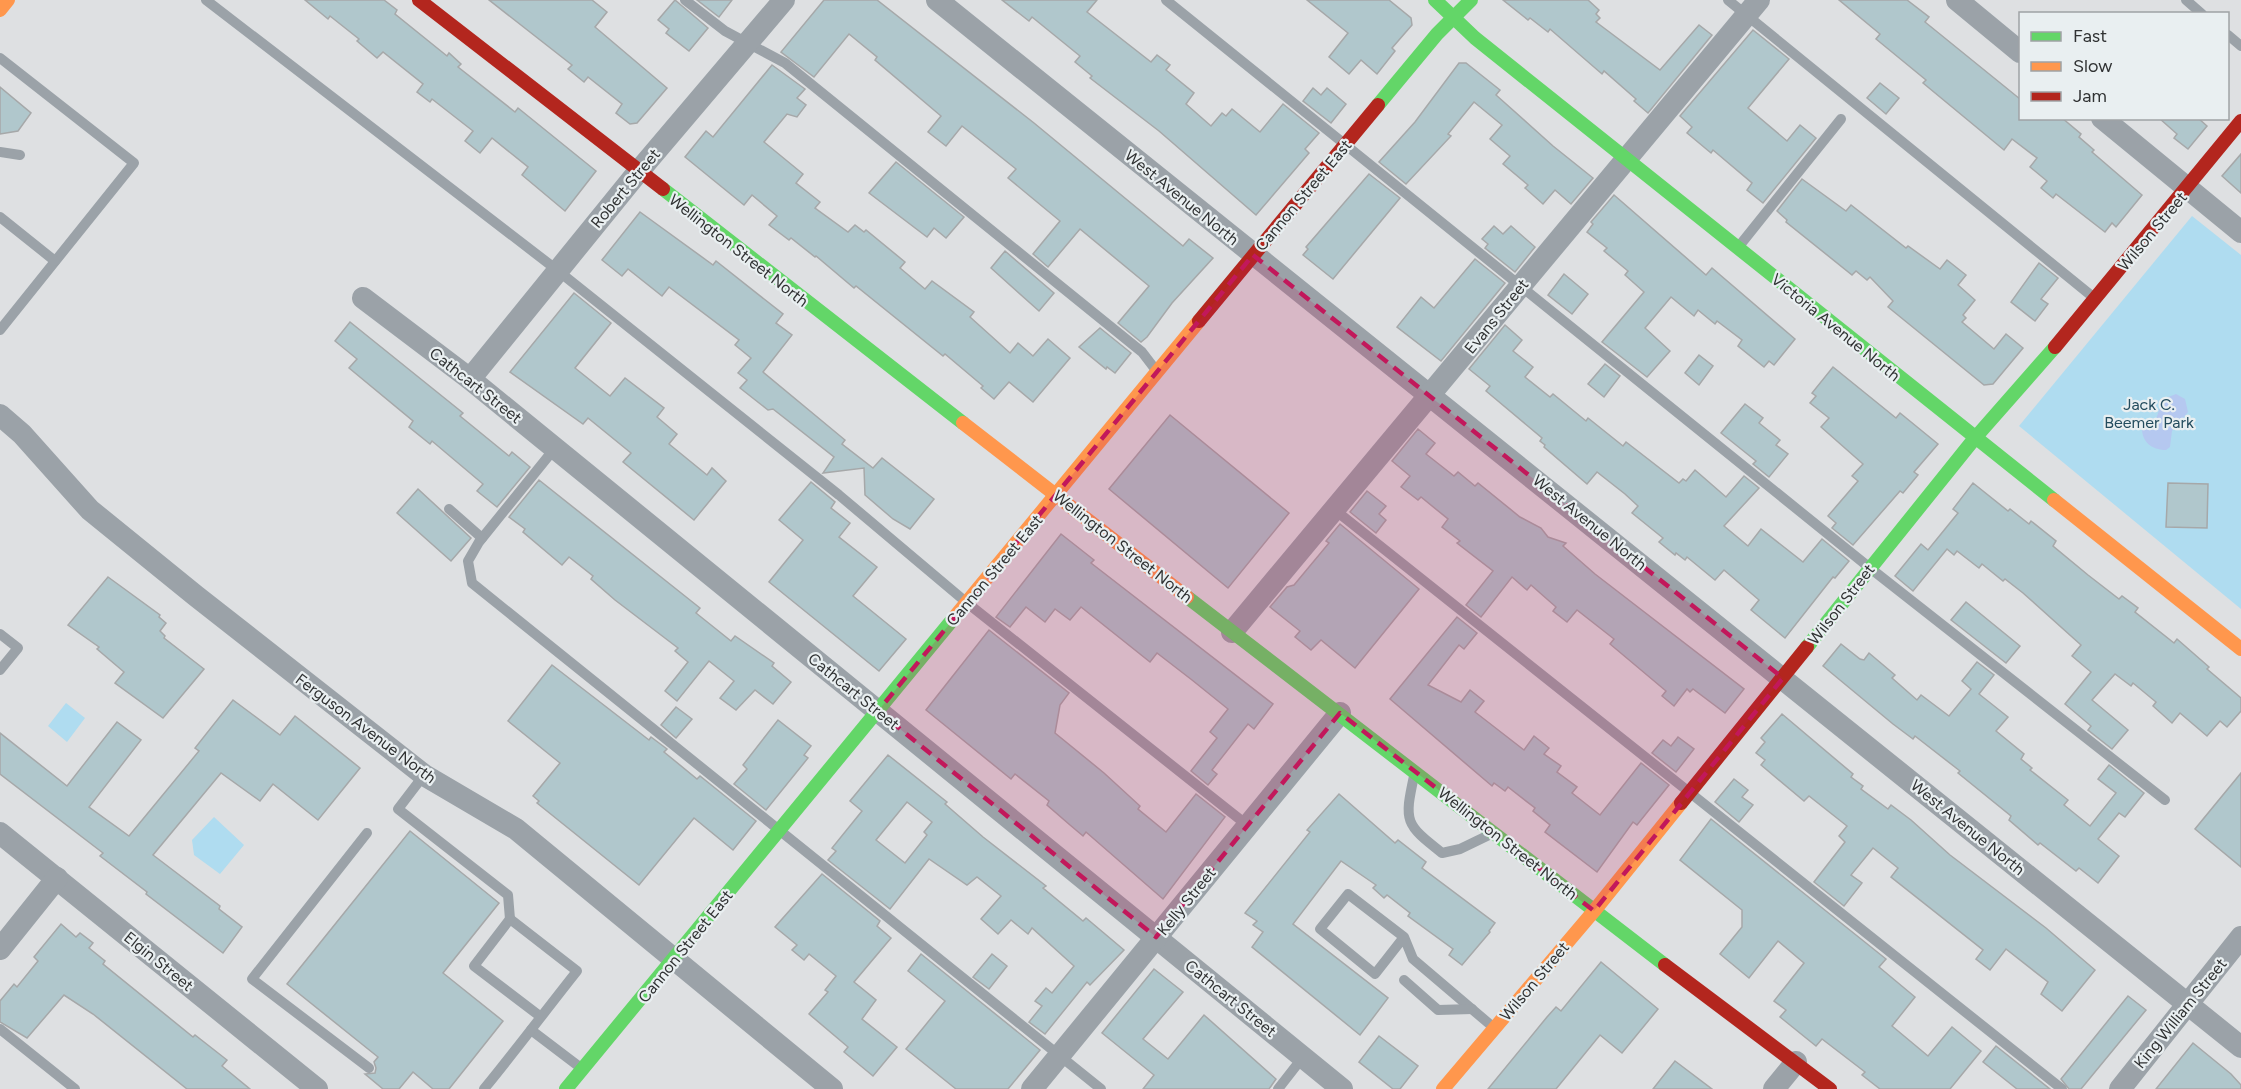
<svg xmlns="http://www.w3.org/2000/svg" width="2241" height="1089" viewBox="0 0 2241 1089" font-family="Figtree,sans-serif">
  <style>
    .green { fill: #afdcf0 }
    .water { fill: #b5c8f0 }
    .building { fill: #b0c7cc; stroke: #a6a8a9; stroke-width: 1.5; fill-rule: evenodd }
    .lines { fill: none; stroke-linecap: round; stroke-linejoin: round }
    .lane { stroke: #9ba2a8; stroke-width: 10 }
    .street { stroke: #9ba2a8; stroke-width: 22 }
    .fast { stroke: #63d668; stroke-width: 14 }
    .slow { stroke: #ff974d; stroke-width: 14 }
    .jam { stroke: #b3261e; stroke-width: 14 }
    .marked { fill: #c2185b; fill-opacity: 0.2; stroke: #c2185b; stroke-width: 4.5; stroke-dasharray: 12 8; stroke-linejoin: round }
    .labels { text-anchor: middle; stroke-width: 4.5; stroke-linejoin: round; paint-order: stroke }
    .street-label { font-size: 16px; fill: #303233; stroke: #e9eff1 }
    .park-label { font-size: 16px; fill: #234c5e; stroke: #e9eff1 }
  </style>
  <rect width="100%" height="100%" fill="#dee0e2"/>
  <g class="green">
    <polygon points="2192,216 2241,255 2241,609 2019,426"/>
    <polygon points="66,703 85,718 67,742 48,726"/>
    <polygon points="214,817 244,845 220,874 194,855 192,840"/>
  </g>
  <path class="water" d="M 2176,394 L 2185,399 L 2188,412 L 2172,431 L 2170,447 L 2166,450 C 2154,450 2143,444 2142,430 L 2156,419 L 2163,399 Z"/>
  <g class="building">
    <polygon points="305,0 384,0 397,10 395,14 447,56 449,53 461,64 458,67 515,112 518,108 596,171 565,211 522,175 528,167 492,138 480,153 465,141 473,131 432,99 430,102 417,92 423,84 383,52 377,58 357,41 359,39 330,16 328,19"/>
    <polygon points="489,0 592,0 607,12 595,27 667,88 637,123 630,124 616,113 622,104 588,77 584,82 568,69 572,65"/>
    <polygon points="675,0 708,28 689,51 666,33 669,29 658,20"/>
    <polygon points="697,0 732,0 719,17"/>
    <polygon points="824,0 877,0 1034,123 1183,246 1189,239 1213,258 1172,303 1147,337 1141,342 1118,323 1149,286 1080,229 1048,267 1033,254 1060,221 1008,178 1016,169 962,126 946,146 928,132 941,116 875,60 877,57 849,34 814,77 781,52"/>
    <polygon points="1002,0 1097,0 1087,12 1151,62 1157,55 1170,65 1166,70 1194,93 1186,104 1211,126 1222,113 1226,116 1232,109 1260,132 1283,104 1319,133 1305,149 1309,153 1256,215 1159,131 1090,78 1092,76 1075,62 1080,56 1032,17 1029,21"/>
    <polygon points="1307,0 1389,0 1411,18 1412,25 1392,48 1395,51 1377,74 1361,60 1349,74 1329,57 1348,33"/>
    <polygon points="1503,0 1588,0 1599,10 1596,14 1600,18 1596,22 1660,70 1699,25 1712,35 1648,113 1634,101 1636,99 1604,71 1602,74 1550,29 1548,32 1530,18 1528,20"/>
    <polygon points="1839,0 1907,0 1929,17 1925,22 2020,99 2020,118 2062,118 2081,134 2079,137 2094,150 2092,152 2142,195 2116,227 2112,223 2105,232 2056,194 2053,198 2041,188 2047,181 2030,167 2037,158 2012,139 2004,150 1923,83 1926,80 1876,39 1880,34"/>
    <polygon points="1753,30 1789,59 1748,108 1787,141 1800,125 1816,138 1763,203 1747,190 1752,183 1713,150 1711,153 1687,133 1692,127 1680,116"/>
    <polygon points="1459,63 1466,63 1500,90 1496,95 1553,146 1593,178 1571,204 1555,190 1543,204 1525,188 1528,185 1503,164 1510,156 1490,139 1502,125 1474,102 1448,134 1451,136 1406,184 1379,162 1415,122"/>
    <polygon points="772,65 805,89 797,98 806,105 797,117 787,114 764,142 803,174 796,183 820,202 815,208 848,232 855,225 864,232 866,230 905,262 900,268 925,289 932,281 974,312 970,317 1010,353 1018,343 1033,356 1048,339 1070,358 1033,402 1009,382 994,399 981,388 983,386 945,354 943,356 856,286 854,288 816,256 815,257 791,238 789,240 769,225 777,216 752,195 744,205 685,157 706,131 713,137"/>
    <polygon points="1880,83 1899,98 1886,114 1867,98"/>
    <polygon points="0,87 31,113 18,131 0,134"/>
    <polygon points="1313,88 1321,95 1327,88 1346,104 1331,123 1303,101"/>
    <polygon points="2159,118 2198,118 2207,126 2188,149 2174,138 2177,134"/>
    <polygon points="2241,154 2241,193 2222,176"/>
    <polygon points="896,162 964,217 946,238 934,228 927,237 869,193"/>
    <polygon points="1369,174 1400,198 1333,279 1303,255 1308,249 1306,247"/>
    <polygon points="1802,179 1846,211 1851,205 1906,248 1908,246 1940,269 1947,260 1966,275 1958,285 1975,300 1963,315 1966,318 1962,322 1994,349 2006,334 2023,348 1993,384 1984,385 1888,307 1893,301 1870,277 1867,280 1856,271 1852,275 1786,222 1787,220 1777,211"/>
    <polygon points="1614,195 1706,275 1712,268 1795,339 1774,365 1769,361 1764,367 1738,346 1742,340 1717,321 1715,324 1698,310 1694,316 1671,297 1645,328 1670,351 1647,377 1602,342 1644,292 1625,275 1628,271 1604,251 1607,248 1587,232 1593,224 1591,222"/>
    <polygon points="640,212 713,265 716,261 783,314 776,323 792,335 763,372 845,440 842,444 873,468 882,458 934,499 910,529 893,519 865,495 864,468 823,473 834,457 773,409 768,410 740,388 747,380 738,373 751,358 735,345 739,340 669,287 662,296 628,269 622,276 602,260"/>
    <polygon points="1494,226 1503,234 1511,226 1535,247 1515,272 1485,248 1488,244 1482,239"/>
    <polygon points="1005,251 1054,293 1039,311 991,268"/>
    <polygon points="1475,259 1505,283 1441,361 1397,327 1421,297 1434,308"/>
    <polygon points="2039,263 2058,278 2041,299 2048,304 2035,321 2011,302"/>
    <polygon points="1564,274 1588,294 1572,314 1548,295"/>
    <polygon points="574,293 611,323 575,368 610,396 625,378 664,408 657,417 677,434 669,444 707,475 712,468 726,481 694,520 623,462 631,453 588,418 583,424 510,372"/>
    <polygon points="350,322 463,413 460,416 509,456 512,452 530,467 497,507 477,491 483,484 432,441 430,444 409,427 413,421 349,368 357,359 335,341"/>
    <polygon points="1505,325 1522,340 1513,351 1533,367 1525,377 1550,397 1553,394 1586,421 1588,418 1623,446 1626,442 1679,483 1683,479 1686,481 1695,470 1726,497 1744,476 1759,488 1724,526 1748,546 1761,529 1803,562 1822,539 1849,561 1835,578 1833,577 1785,638 1751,610 1759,600 1724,570 1715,580 1687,557 1685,560 1676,553 1675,555 1659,542 1663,538 1632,513 1638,506 1625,494 1597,472 1587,484 1544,447 1545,445 1540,441 1542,438 1486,391 1490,386 1469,369"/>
    <polygon points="1100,328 1131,353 1115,373 1107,367 1106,369 1079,347"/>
    <polygon points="1699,355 1713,366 1699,385 1685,373"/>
    <polygon points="1605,364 1620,376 1604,397 1588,384"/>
    <polygon points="1833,367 1896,418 1900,413 1938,444 1914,472 1918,475 1903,493 1900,491 1853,545 1832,528 1836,523 1828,516 1858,481 1852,476 1863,464 1821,427 1829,418 1810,403 1816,396 1812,393"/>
    <polygon points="1745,404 1763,418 1759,423 1780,440 1776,445 1788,454 1769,477 1753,464 1756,461 1721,433"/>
    <polygon points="1170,415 1289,513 1228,588 1109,489"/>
    <polygon points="1418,429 1435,443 1426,454 1454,476 1458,472 1475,486 1478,483 1520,517 1541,528 1548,537 1566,543 1563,546 1595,574 1744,689 1725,713 1693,689 1690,692 1687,689 1674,706 1662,696 1666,691 1610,644 1614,639 1577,610 1567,622 1553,611 1556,607 1531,585 1527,590 1512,577 1481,617 1466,605 1493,571 1457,543 1460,541 1442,527 1448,519 1421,497 1418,500 1401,487 1410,476 1392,461"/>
    <polygon points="539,480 700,608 696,613 731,641 735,636 774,663 772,666 791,682 773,704 755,690 736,710 720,698 734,681 709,661 677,701 665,691 688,662 675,651 678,648 615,600 591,579 593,576 569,557 562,565 523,532 525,529 509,517"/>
    <polygon points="811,482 835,502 831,508 850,523 839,537 877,567 853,596 906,639 879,671 769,582 803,540 779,520"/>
    <polygon points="1973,483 2008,511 2010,509 2029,524 2031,521 2056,541 2053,546 2088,575 2119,599 2122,596 2138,608 2135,612 2174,643 2177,639 2209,667 2207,669 2241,698 2241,711 2227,727 2220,721 2207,736 2180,713 2172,723 2153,706 2156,702 2133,683 2131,686 2115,674 2092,700 2128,730 2112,749 2088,730 2091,726 2065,704 2091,672 2072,656 2081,645 2023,593 2005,579 2003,581 1982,564 1979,568 1957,551 1954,555 1947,549 1913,591 1895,576 1921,544 1928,550 1958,513 1953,509"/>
    <polygon points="2168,483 2208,484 2207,528 2166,527"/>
    <polygon points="418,489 471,538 451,561 397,513"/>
    <polygon points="1367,491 1386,506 1379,514 1386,520 1376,533 1350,512"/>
    <polygon points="1340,524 1419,589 1355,668 1321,640 1311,650 1295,637 1300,631 1270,607 1287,587 1294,585 1329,543 1326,541"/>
    <polygon points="1061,534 1094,560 1091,563 1273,704 1254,729 1248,724 1212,770 1217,774 1208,785 1191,771 1217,738 1210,732 1228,709 1192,680 1157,653 1150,662 1081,607 1070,620 1055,609 1045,622 1026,607 1010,627 996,617"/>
    <polygon points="108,577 160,615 159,617 166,623 160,631 165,636 164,638 204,669 163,718 115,683 124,672 97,649 99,647 68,625"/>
    <polygon points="1966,602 2020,646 2006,663 1951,620"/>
    <polygon points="1457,617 1477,633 1464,649 1459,645 1428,685 1461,702 1470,690 1484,701 1475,712 1524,750 1534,736 1549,748 1544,754 1561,766 1557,772 1577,787 1572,793 1600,815 1641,763 1669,785 1637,825 1633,822 1597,872 1545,832 1550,825 1533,811 1535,808 1508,787 1505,791 1494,783 1492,786 1390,699"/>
    <polygon points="989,630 1069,693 1060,705 1055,733 1104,773 1140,806 1138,809 1166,832 1196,794 1225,817 1163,899 1086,832 1083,836 1070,825 1047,805 1049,801 1015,774 1011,779 926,710"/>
    <polygon points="1841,644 1860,659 1864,660 1869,653 1895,675 1892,678 1917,700 1921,695 1949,716 1971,689 1962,681 1977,662 1994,675 1979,694 2008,717 1996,731 2024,754 2021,759 2032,768 2030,770 2068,800 2064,805 2090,826 2116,793 2098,779 2109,765 2144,793 2125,817 2119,813 2098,839 2119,856 2098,883 2079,868 2076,871 2040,843 2038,845 2009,820 2011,816 1958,773 1960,771 1915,736 1913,739 1893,724 1823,666"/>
    <polygon points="552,665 649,740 651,737 667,749 664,752 697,779 700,776 756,821 733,850 694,818 639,885 537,803 539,801 533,796 560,763 508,721"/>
    <polygon points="233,700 280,735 295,716 360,768 318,820 273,784 260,801 221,773 153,855 220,906 219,909 242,927 223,953 146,894 147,892 100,856 103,853 0,774 0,733 67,786 117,722 141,740 89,807 129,836 199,751 195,748"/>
    <polygon points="676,707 692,719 676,738 661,725"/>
    <polygon points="1782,714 1853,774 1851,777 1863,786 1861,789 1888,809 1891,805 1911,820 1950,855 2046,928 2095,970 2062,1011 2041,994 2048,982 2006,949 1990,970 1976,959 1983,950 1891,877 1898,868 1873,848 1851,875 1862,883 1844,906 1814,882 1845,842 1839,836 1847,826 1809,796 1804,801 1761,765 1765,760 1756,753 1765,742 1761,738"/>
    <polygon points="778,720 811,746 804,755 808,758 766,810 734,784 747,769 743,765"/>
    <polygon points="1678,737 1694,749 1676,772 1652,753 1663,740 1671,746"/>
    <path d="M 888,755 L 947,802 L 945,804 L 983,837 L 1046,886 L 1043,888 L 1083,921 L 1086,918 L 1124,950 L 1090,985 L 1087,982 L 1045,1034 L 1029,1022 L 1042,1006 L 1035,1001 L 1046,988 L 1052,993 L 1074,966 L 1032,928 L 1028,934 L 1011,920 L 998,934 L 981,919 L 1001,896 L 977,877 L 967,885 L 929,859 L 890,909 L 828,860 L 836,851 L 832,848 L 862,811 L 850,801 ZM 907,802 L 932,822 L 924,832 L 927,835 L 905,863 L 876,840 Z"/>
    <polygon points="2241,773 2241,867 2195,829"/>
    <polygon points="1734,779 1748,790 1742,797 1753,805 1739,822 1715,802"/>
    <polygon points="1339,794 1395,843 1398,840 1426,862 1422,868 1495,923 1489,931 1490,932 1462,965 1449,955 1453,949 1408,916 1410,913 1387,895 1384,898 1373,888 1376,885 1341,861 1293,924 1388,998 1360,1035 1252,947 1263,932 1253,925 1257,921 1245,913 1310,832 1307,830"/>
    <polygon points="1711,819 1886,959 1879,967 1915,997 1892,1026 1928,1056 1952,1027 1981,1051 1950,1089 1880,1089 1862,1075 1865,1072 1822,1039 1816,1046 1780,1017 1786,1010 1774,1001 1804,963 1778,941 1749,978 1720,954 1742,927 1742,910 1680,860"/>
    <polygon points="410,831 499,903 443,973 503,1021 449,1089 433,1089 413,1072 399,1089 383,1089 365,1074 375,1073 376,1068 374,1062 378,1057 287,984"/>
    <polygon points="822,874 880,921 877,926 891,938 854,982 876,1000 862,1019 897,1047 873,1076 844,1052 848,1047 809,1014 828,992 825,990 836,976 809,954 804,960 792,950 797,945 775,927"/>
    <polygon points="61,924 76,937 80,933 93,943 89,948 105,961 103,964 193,1037 195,1035 227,1060 222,1066 250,1089 187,1089 93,1014 64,995 27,1038 0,1022 0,1001 14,984 17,987 38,961 34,957"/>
    <polygon points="921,954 1040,1050 1008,1089 956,1089 906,1049 945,1001 908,971"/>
    <polygon points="992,954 1007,966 989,989 973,977"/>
    <polygon points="1601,962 1658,1009 1622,1053 1600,1035 1556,1089 1488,1089 1547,1017 1556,1007 1561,1011"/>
    <polygon points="1154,969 1183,992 1143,1039 1168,1059 1204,1015 1276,1079 1269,1089 1143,1089 1154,1075 1102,1033"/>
    <polygon points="2128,996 2146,1010 2081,1089 2069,1089 2061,1079"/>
    <polygon points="1379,1036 1418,1066 1400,1089 1393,1089 1359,1062"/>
    <polygon points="2193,1043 2231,1074 2241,1085 2241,1089 2156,1089"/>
    <polygon points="1996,1046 2050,1089 2017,1089 1983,1062"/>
    <polygon points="1675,1061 1712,1089 1653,1089"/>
  </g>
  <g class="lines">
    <g class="lane">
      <polyline points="206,0 557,270 839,495 966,602 1247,825"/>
      <polyline points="685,0 725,31 785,63 1142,352 1155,369"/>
      <polyline points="1166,0 1870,568 2165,800"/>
      <polyline points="1728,0 2093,297"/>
      <polyline points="2186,0 2202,14"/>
      <polyline points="2228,35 2241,46"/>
      <polyline points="0,58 134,163 0,330"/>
      <polyline points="0,152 20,155"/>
      <polyline points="0,217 55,261"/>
      <polyline points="1740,245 1841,119"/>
      <polyline points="555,448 479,542 468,561 472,583 1101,1089"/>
      <polyline points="449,509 482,538"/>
      <polyline points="1335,510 2062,1089"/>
      <polyline points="0,634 18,648 0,670"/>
      <polyline points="424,775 398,809 508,895 510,919"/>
      <path d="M 1414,776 C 1404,822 1405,824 1442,853 L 1460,849 L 1489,835"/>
      <polyline points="367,833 252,979 369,1068"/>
      <polyline points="1404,937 1375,974 1320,929 1348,894 1404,937 1413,959 1493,1027"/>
      <polyline points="1404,980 1438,1010 1472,1009"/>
      <polyline points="0,1029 75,1089"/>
      <polyline points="531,1030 581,1068"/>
      <path d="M 484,1089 C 516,1050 546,1010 577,971 L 510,919 L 474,966 L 541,1017"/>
      <polyline points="1278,1089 1303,1057"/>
    </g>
    <g class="street">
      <polyline points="937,0 2241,1047"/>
      <polyline points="1957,0 2020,52"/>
      <polyline points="2102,118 2241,232"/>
      <polyline points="363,298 470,379 1342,1089"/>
      <polyline points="470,379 638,172 784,0"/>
      <polyline points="0,415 22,434 90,510 196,596 424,775 516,829 832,1089"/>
      <polyline points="1232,632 1759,0"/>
      <polyline points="0,833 317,1089"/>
      <polyline points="0,949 57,878"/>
      <polyline points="1032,1089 1340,713"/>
      <polyline points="1774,1089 1796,1062"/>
      <polyline points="2120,1089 2241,937"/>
    </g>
    <g class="fast">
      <polyline points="1435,0 1475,38 2054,500"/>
      <polyline points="1378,105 1437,34 1471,0"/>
      <polyline points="663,189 963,423"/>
      <polyline points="1187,597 1665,965"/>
      <polyline points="1807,647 1975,438 2055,347"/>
      <polyline points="566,1089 953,619"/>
    </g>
    <g class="slow">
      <polyline points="0,10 8,0"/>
      <polyline points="963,423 1187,597"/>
      <polyline points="2054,500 2241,649"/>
      <polyline points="953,619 1199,321"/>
      <polyline points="1443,1089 1594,911 1681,803"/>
    </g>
    <g class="jam">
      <polyline points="419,0 663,189"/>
      <polyline points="1199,321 1378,105"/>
      <polyline points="2055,347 2241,121"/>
      <polyline points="1681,803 1807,647"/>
      <polyline points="1665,965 1830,1089"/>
    </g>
  </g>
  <path class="marked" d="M 1253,255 L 1783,678 L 1594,911 L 1340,713 L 1156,937 L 878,711 Z"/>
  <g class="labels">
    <g class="street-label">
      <text transform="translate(625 188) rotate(-50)" y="6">Robert Street</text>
      <text transform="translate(1303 195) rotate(-50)" y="6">Cannon Street East</text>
      <text transform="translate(1182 197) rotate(39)" y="6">West Avenue North</text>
      <text transform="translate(2152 231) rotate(-50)" y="6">Wilson Street</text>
      <text transform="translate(739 250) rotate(38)" y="6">Wellington Street North</text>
      <text transform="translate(1496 316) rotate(-51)" y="6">Evans Street</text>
      <text transform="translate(1836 327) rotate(39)" y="6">Victoria Avenue North</text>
      <text transform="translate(476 385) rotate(38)" y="6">Cathcart Street</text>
      <text transform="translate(1590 522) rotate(39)" y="6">West Avenue North</text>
      <text transform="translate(1123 546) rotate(38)" y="6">Wellington Street North</text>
      <text transform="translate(994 570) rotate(-50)" y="6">Cannon Street East</text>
      <text transform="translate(1841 604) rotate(-52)" y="6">Wilson Street</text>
      <text transform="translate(854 691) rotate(39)" y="6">Cathcart Street</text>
      <text transform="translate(366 728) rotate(37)" y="6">Ferguson Avenue North</text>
      <text transform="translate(1968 827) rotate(39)" y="6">West Avenue North</text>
      <text transform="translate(1508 843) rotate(38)" y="6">Wellington Street North</text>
      <text transform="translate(1186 901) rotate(-51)" y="6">Kelly Street</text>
      <text transform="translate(685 946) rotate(-51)" y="6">Cannon Street East</text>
      <text transform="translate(159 961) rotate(39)" y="6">Elgin Street</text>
      <text transform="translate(1534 981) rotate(-50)" y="6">Wilson Street</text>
      <text transform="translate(1231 998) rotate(39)" y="6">Cathcart Street</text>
      <text transform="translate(2180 1013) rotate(-51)" y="6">King William Street</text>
    </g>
    <g class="park-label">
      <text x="2149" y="410">Jack C.<tspan x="2149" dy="18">Beemer Park</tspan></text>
    </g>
  </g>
  <rect x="2019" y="12" width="210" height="108" fill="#e9eff1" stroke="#9fa3a5" stroke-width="1.5"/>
  <rect x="2031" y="32" width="30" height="9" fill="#63d668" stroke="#9fa3a5" stroke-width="1.5"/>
  <text x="2073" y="42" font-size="18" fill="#303233">Fast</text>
  <rect x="2031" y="62" width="30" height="9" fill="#ff974d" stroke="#9fa3a5" stroke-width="1.5"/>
  <text x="2073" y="72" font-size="18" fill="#303233">Slow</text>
  <rect x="2031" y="92" width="30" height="9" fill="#b3261e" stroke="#9fa3a5" stroke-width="1.5"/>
  <text x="2073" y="102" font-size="18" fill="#303233">Jam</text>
</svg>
